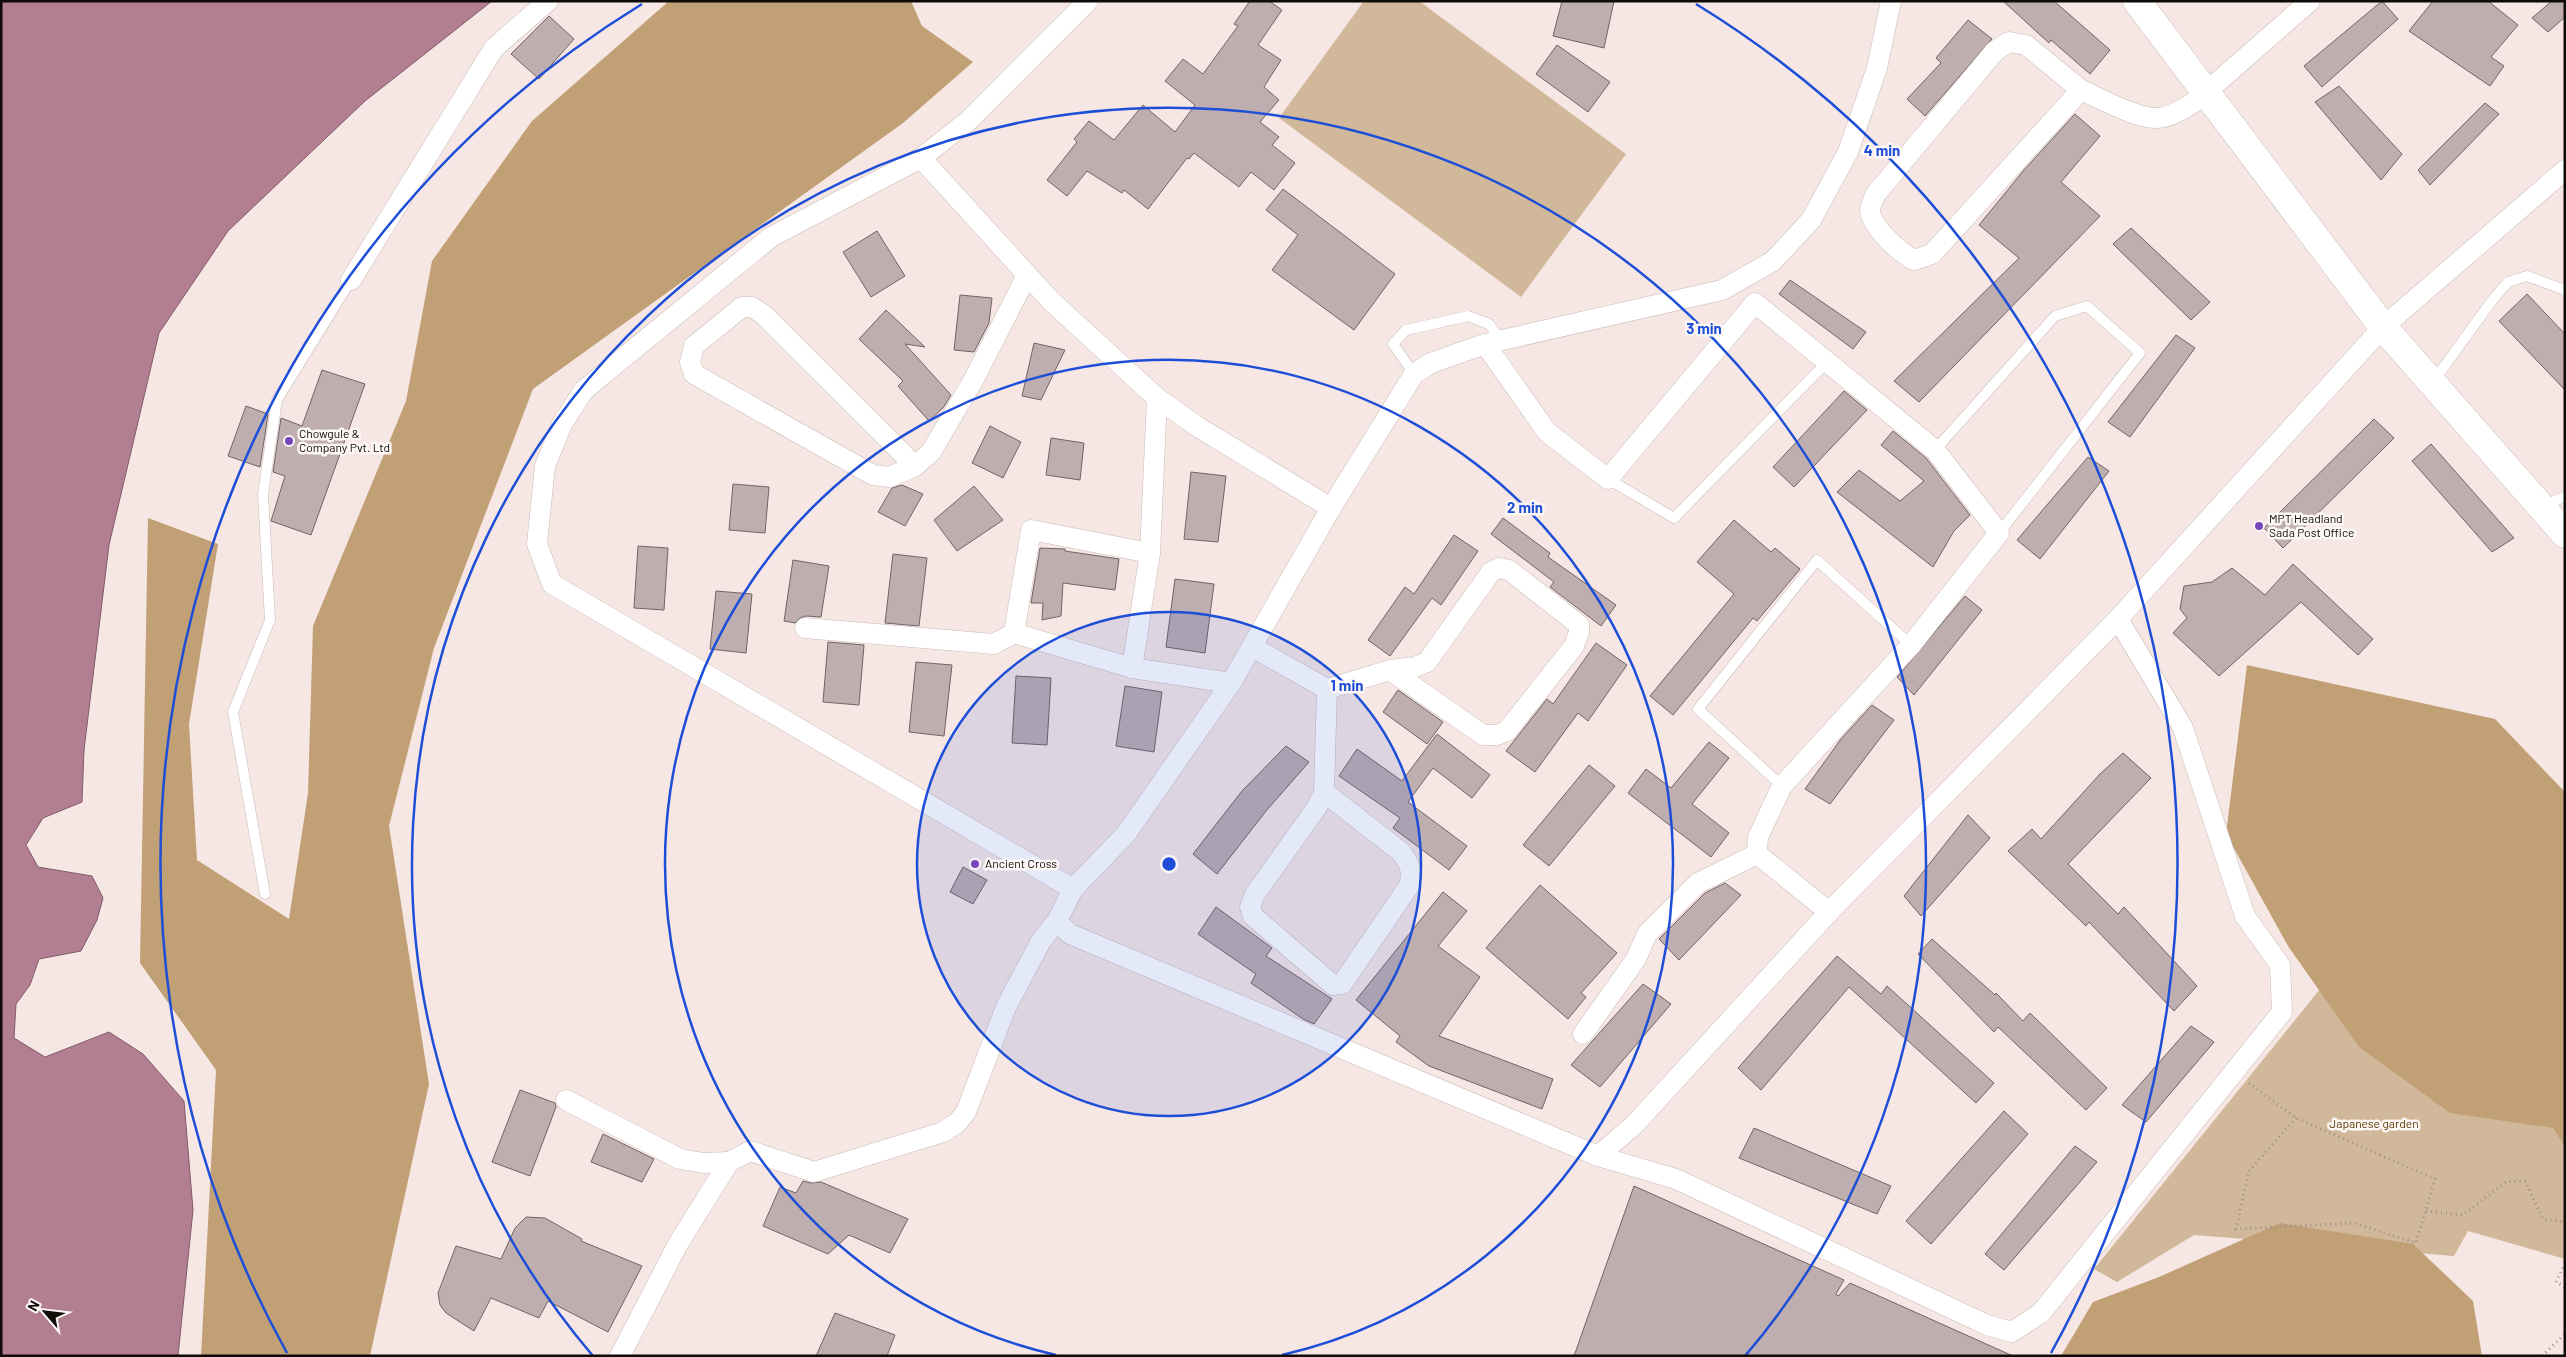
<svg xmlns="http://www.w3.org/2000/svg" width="2566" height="1357" viewBox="0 0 2566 1357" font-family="Barlow,sans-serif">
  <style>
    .green { fill: #d2b89a }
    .forest { fill: #c1a076 }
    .water { fill: #b27e91; stroke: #815c68 }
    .building { fill: #beaeaf; stroke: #726465 }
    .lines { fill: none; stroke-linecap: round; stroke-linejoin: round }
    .lane-casing { stroke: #cabbb7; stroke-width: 11 }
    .street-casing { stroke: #cabbb7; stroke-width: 21 }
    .secondary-casing { stroke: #cabbb7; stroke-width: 29 }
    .path { stroke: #9a8f8c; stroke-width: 3; stroke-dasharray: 1 4; stroke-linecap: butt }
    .lane { stroke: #fff; stroke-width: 10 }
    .street { stroke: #fff; stroke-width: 20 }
    .secondary { stroke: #fff; stroke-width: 28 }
    .ring { fill: none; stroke: #1d4ed8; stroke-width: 2.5 }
    .poi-dot { fill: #7645bd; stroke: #fdf7f5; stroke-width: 2 }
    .labels { text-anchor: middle; stroke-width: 5; stroke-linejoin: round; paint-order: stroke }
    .poi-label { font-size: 12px; fill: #0f0b09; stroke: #fdf7f5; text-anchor: start }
    .park-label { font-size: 12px; fill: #5b3a02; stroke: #fdf7f5 }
    .centre { fill: #1d4ed8; stroke: #fdf7f5; stroke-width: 2.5 }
    .ring-label { font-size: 15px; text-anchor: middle; font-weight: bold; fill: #1d4ed8; stroke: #fdf7f5; stroke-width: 5; stroke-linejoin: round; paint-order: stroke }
  </style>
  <rect width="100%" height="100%" fill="#f7e7e4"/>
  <g class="green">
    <polygon points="1364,1 1419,1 1626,154 1521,297 1279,118"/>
    <polygon points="2337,968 2565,1077 2565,1259 2468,1231 2454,1256 2194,1235 2117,1282 2094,1269"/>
  </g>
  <g class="forest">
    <polygon points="669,1 911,1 922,26 973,62 903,123 533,389 434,648 389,826 429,1084 370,1356 201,1356 216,1070 140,963 148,518 218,544 189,724 197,860 289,919 308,793 313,626 406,401 432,261 532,121"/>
    <polygon points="2247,665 2495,719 2565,792 2565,1147 2553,1128 2450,1113 2359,1047 2288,946 2226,834"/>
    <polygon points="2280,1223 2413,1244 2473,1301 2482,1356 2061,1356 2093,1302 2159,1277"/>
  </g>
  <polygon class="water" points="1,1 492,1 365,101 228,231 159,333 109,545 84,750 82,802 43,818 26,845 38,867 92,876 103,898 97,920 81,951 39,959 30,985 16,1004 14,1038 45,1057 109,1032 143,1054 184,1101 193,1210 178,1356 1,1356"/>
  <g class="building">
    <polygon points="1250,1 1269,1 1282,10 1258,45 1281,60 1264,87 1279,100 1260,122 1279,137 1272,145 1295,163 1274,190 1251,172 1239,187 1194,153 1189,159 1187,158 1148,209 1124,190 1122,193 1087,171 1067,196 1047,180 1077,142 1074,139 1089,121 1114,140 1143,105 1175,132 1195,105 1165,81 1183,59 1203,74 1238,26 1234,24"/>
    <polygon points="1562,1 1614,1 1604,48 1553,36"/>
    <polygon points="2003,1 2054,1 2110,50 2090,74 2051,40 2049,43"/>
    <polygon points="2382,1 2398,19 2322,87 2304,66"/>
    <polygon points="2433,1 2488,1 2518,25 2491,57 2504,66 2490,86 2409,31"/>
    <polygon points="2552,1 2565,1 2565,17 2548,32 2532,18"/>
    <polygon points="549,16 574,39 539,79 511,54"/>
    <polygon points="1968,20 1992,39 1925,116 1907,99 1941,63 1936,58"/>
    <polygon points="1557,45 1610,82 1588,112 1536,74"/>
    <polygon points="2339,86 2402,154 2381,180 2315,102"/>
    <polygon points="2485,103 2499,114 2430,185 2418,170"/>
    <polygon points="2075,114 2100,136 2061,182 2100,216 1919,402 1894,381 2019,258 1979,225 2024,170"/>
    <polygon points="1283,189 1395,274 1354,330 1272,270 1298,235 1266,210"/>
    <polygon points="2131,228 2210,302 2191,320 2113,244"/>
    <polygon points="877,231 905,276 871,297 843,252"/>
    <polygon points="1790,280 1866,332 1853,349 1779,294"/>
    <polygon points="2527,294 2565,334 2565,390 2499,321"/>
    <polygon points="960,295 992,298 989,323 974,352 954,350"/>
    <polygon points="886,310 925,347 905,344 951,395 943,408 929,421 898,386 903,381 859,339"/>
    <polygon points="2176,335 2195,348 2130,437 2108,422"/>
    <polygon points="1034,343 1065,350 1041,400 1022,396"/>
    <polygon points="322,370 365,384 311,535 271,521 285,476 273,472 281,418 302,426"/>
    <polygon points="1844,391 1867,410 1794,487 1773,467"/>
    <polygon points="246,406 268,414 260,467 228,456"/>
    <polygon points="2374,419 2394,438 2283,548 2264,528"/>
    <polygon points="990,426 1021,442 1003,478 972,463"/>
    <polygon points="1893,431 1926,458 1970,515 1954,531 1933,567 1837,492 1859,470 1900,501 1924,481 1881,445"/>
    <polygon points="1051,438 1084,443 1080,480 1046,475"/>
    <polygon points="2431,444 2514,538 2492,552 2412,461"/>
    <polygon points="2088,457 2109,471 2040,559 2017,540"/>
    <polygon points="1191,472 1226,476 1218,542 1184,539"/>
    <polygon points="733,484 769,487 765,533 729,530"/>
    <polygon points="902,485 923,494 905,526 878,512 892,488"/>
    <polygon points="974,486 1003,520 957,551 934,520"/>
    <polygon points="1503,518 1550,553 1548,557 1616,605 1601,626 1550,587 1554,582 1491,534"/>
    <polygon points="1734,520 1771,552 1775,548 1800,569 1757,621 1753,618 1673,715 1650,696 1734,594 1697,562"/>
    <polygon points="1454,535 1478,551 1441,605 1432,598 1390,656 1368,640 1405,587 1414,594"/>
    <polygon points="638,546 668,548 664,610 634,608"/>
    <polygon points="1040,548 1065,549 1065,551 1119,559 1115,590 1063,583 1061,616 1042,620 1043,603 1031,603"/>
    <polygon points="893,554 927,558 919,626 885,623"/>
    <polygon points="793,560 829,566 821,617 806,616 800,618 795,623 784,621"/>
    <polygon points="2293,564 2373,639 2358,655 2301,602 2219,676 2173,633 2187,618 2180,609 2184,586 2212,582 2232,568 2265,595"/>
    <polygon points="1175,579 1214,584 1205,653 1166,647"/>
    <polygon points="716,591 752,594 746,653 710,649"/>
    <polygon points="1965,596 1982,610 1914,695 1897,677"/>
    <polygon points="828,642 864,645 859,705 823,702"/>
    <polygon points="1596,643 1627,665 1588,721 1578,713 1535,772 1506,751 1547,699 1553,704"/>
    <polygon points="916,662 952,665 944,736 909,732"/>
    <polygon points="1016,676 1051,678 1047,745 1012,743"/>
    <polygon points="1125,686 1162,692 1154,752 1116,746"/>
    <polygon points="1398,690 1443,722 1427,744 1383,712"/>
    <polygon points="1872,705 1894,720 1830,804 1805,789 1841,739"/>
    <polygon points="1437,734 1490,775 1472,798 1433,768 1408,802 1467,846 1449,870 1393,828 1400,818 1339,776 1357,749 1402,781"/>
    <polygon points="1709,742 1729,758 1692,804 1729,833 1711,857 1628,793 1646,769 1671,788"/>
    <polygon points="1286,746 1309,762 1266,811 1217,874 1193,854 1242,791"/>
    <polygon points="2123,753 2151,778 2068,864 2118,914 2124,907 2197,986 2174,1011 2089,922 2086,926 2008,851 2032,829 2041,839 2100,774"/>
    <polygon points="1589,765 1615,786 1549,866 1523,845"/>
    <polygon points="1968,815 1990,838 1921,916 1904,896"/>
    <polygon points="963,867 987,880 973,904 950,892"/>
    <polygon points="1725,883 1741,895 1679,960 1659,939 1705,893"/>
    <polygon points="1540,885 1617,953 1581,993 1586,997 1568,1019 1486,948"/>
    <polygon points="1443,892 1467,911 1438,946 1480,977 1439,1036 1553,1079 1542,1109 1429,1066 1396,1042 1400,1036 1356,1000"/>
    <polygon points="1216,907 1272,948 1266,956 1332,999 1314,1024 1303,1019 1251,983 1256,974 1198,934"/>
    <polygon points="1932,939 1995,995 1996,993 2023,1021 2030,1013 2107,1088 2086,1110 1998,1027 1994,1032 1918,954"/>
    <polygon points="1837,956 1881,994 1887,986 1994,1083 1976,1103 1849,987 1761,1090 1738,1068"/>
    <polygon points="1643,984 1671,1004 1600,1087 1571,1065"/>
    <polygon points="2191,1026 2214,1042 2146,1122 2122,1105"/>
    <polygon points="520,1090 555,1103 556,1107 530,1176 492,1162"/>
    <polygon points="2004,1111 2028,1134 1931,1244 1906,1221"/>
    <polygon points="1754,1128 1891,1186 1877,1214 1739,1158"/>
    <polygon points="603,1134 654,1159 642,1182 591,1162"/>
    <polygon points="2075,1146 2097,1162 2004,1270 1985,1254"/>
    <polygon points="803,1181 811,1183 821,1182 908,1219 890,1253 849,1235 828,1254 763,1226 780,1187 796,1193"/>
    <polygon points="1634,1186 1844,1280 1836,1294 1838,1296 1850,1283 2013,1356 1574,1356"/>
    <polygon points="526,1217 545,1218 582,1239 581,1241 642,1266 608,1332 548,1301 539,1318 491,1298 474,1331 446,1313 440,1305 438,1293 456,1246 501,1259 515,1228"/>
    <polygon points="835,1313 895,1335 887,1356 816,1356"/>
  </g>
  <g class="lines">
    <g class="lane-casing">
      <g id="lane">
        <polyline points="1414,374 1393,344 1406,330 1468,316 1489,324 1500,339"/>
        <polyline points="2432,383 2494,298 2508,282 2527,276 2565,290"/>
        <polyline points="1935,450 2055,316 2087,306 2140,353 1999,533"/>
        <polyline points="1608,479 1674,518 1827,362"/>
        <polyline points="2542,506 2565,497"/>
        <polyline points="1782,786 1698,709 1817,560 1911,645"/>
        <polyline points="265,894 233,712 270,620 263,494 277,400 351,280"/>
      </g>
    </g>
    <g class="street-casing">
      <g id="street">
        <path d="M 2081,90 L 2026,45 L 2009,42 L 1995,51 L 1875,195 C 1874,199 1870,206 1870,210 C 1871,227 1900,253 1914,260 L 1932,254 L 2081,90 C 2102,99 2135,118 2157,118 C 2170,118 2185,108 2196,101 L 2310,1"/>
        <polyline points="921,158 1051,301 1157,398"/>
        <polyline points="351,280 494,48 548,1"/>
        <polyline points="1485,344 1547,432 1608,479 1755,303 1935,450 1999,533 1911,645 1782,786 1758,837 1757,854"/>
        <polyline points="915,466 764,315 752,307 742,307 694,346 690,362 694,374 873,475 890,477 915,466 931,452 974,379 1027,275"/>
        <polyline points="805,628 994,644 1014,633 1132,668 1231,683"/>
        <polyline points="1014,633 1031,530 1150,553"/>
        <polyline points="1252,647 1327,689 1390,670 1415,667 1427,662 1491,572 1499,568 1509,570 1579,625 1579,632 1574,646 1507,731 1497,735 1483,735 1390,670"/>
        <polyline points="1132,668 1150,553 1157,398 1198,427 1331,508"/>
        <path d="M 1324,792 L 1401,852 C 1410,864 1413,871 1409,886 L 1342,984 L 1333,985 L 1253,916 L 1250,907 L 1255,894 L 1317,807 L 1324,792 L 1327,689"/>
        <polyline points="1757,854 1829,912"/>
        <polyline points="1073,889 552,584 537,544 545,466 562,424 584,390 771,237 921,158 968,121 1088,1"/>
        <polyline points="1057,921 1070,934 1598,1156 1676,1179 1987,1325 2012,1332 2041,1313 2282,1012 2280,965 2245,916 2183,728 2118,619"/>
        <polyline points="1583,1034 1636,959 1647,934 1698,883 1757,854"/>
        <polyline points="566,1100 680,1159 704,1163 729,1162"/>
        <polyline points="1598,1156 1634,1125 1829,912 2118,619 2383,327 2565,170"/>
        <polyline points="620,1356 678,1244 729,1162 750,1151 814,1172 943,1132 957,1123 966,1112 1006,1007 1041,941 1057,921 1073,889 1126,834 1231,683 1331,508 1414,374 1431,363 1485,344 1722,290 1773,261 1811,220 1848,152 1877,68 1891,1"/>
      </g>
    </g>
    <g class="secondary-casing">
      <polyline id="secondary" points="2137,1 2383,327 2565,534"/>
    </g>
    <g class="path">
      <polyline points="2249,1083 2296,1118 2435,1179 2416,1243 2354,1223 2236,1229 2249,1171 2296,1118"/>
      <polyline points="2426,1211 2463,1215 2506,1182 2525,1181 2543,1219 2565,1222"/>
      <polyline points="2565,1263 2556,1282 2565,1287"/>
      <polyline points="2542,1356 2565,1334"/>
    </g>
    <use href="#lane" class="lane"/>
    <use href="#street" class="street"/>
    <use href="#secondary" class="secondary"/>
  </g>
  <circle cx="1169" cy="864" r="252" fill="#1d4ed8" fill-opacity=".12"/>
  <g class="ring">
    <circle cx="1169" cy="864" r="252"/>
    <path d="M1056 1355A504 504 0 1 1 1282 1355"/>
    <path d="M593 1356A757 757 0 1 1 1745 1356"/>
    <path d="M287 1353A1009 1009 0 0 1 642 4M1696 4A1009 1009 0 0 1 2051 1353"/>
  </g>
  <g class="poi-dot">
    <circle cx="289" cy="441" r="5"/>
    <circle cx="2259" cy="526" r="5"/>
    <circle cx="975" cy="864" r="5"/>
  </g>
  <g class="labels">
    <g class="poi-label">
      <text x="299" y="438">Chowgule &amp;<tspan x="299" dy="14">Company Pvt. Ltd</tspan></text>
      <text x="2269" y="523">MPT Headland<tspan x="2269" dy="14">Sada Post Office</tspan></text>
      <text x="985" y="868">Ancient Cross</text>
    </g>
    <g class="park-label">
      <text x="2374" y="1128">Japanese garden</text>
    </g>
  </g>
  <circle cx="1169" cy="864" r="8" class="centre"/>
  <g class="ring-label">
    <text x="1882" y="156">4 min</text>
    <text x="1704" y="334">3 min</text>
    <text x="1525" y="513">2 min</text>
    <text x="1347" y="691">1 min</text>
  </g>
  <rect width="2566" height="1357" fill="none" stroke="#0f0b09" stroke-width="5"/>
  <g transform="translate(45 1312) rotate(298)" stroke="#fdf7f5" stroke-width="4" paint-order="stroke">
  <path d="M0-4L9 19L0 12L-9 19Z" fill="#0f0b09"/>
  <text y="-8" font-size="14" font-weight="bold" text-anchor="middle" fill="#0f0b09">N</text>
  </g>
</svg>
